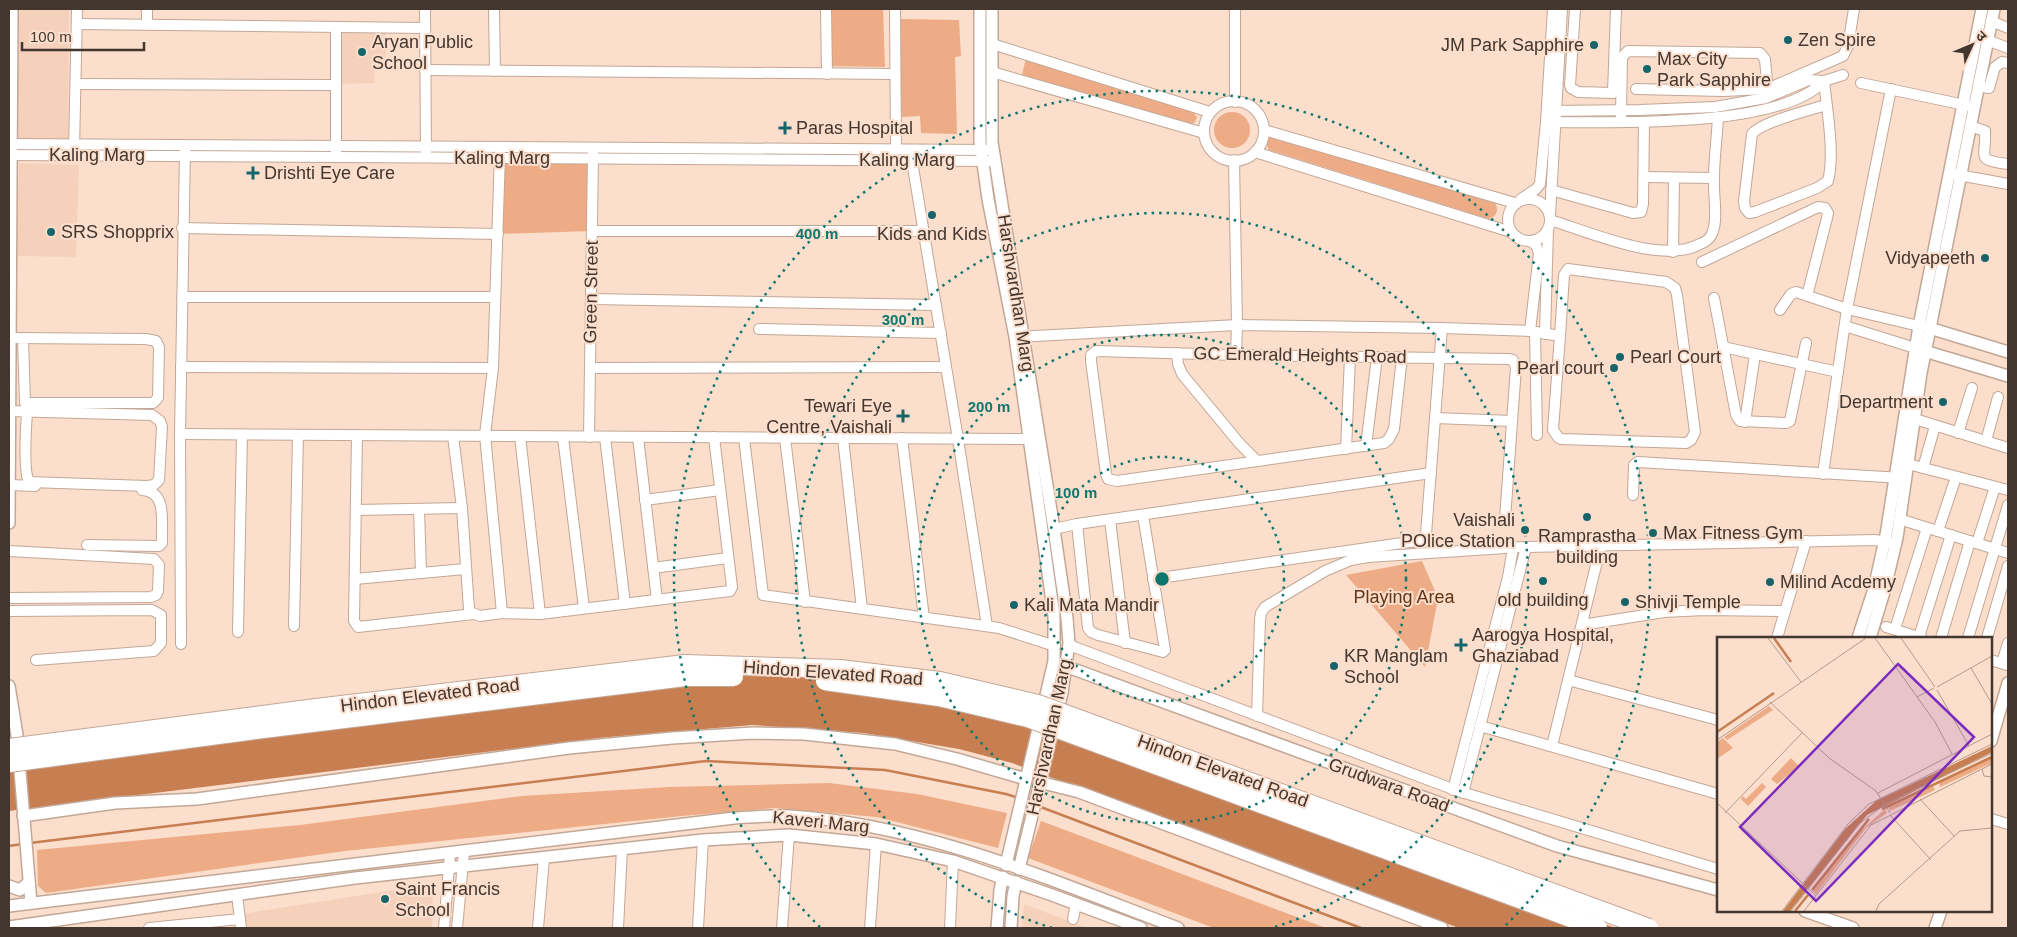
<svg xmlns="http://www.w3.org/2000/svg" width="2017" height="937" viewBox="0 0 2017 937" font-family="Helvetica,'Noto Sans Devanagari',sans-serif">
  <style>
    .built { fill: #f5d1bc }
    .green { fill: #edac85 }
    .water { fill: #c77e51 }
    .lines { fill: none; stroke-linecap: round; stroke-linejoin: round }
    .stream { stroke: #c77e51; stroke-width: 2.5 }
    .minor-casing { stroke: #c3a796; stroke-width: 12 }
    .tertiary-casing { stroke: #c3a796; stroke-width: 14 }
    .minor { stroke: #fff; stroke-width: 10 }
    .tertiary { stroke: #fff; stroke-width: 11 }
    .motorway-bridge-casing { stroke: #c3a796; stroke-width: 20; stroke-linecap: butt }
    .motorway-bridge { stroke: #fff; stroke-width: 18 }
    .ring { fill: none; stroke: #0f766e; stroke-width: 2.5; stroke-dasharray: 2.5 5 }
    .poi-dot { fill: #17656a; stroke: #fcdecd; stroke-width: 2 }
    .labels { text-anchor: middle; stroke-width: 4; stroke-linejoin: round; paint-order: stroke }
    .poi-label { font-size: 18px; fill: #42362f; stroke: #fcdecd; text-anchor: start }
    .street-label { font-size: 18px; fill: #42362f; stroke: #fcdecd }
    .park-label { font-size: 18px; fill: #643311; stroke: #fcdecd }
    .inset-river { fill: none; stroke: #c77e51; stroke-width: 2.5 }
    .inset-road { fill: none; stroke: #b29b8e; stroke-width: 1 }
    .view { fill: #7b2cbf; fill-opacity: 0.15; stroke: #7b2cbf; stroke-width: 2.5 }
    .inset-edge { fill: none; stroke: #42362f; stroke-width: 2.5 }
    .centre { fill: #0f766e; stroke: #fcdecd; stroke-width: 2.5 }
    .ring-label { font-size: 15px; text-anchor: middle; font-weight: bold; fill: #0f766e; stroke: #fcdecd; stroke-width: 4; stroke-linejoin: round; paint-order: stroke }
  </style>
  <rect width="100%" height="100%" fill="#fcdecd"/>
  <g class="built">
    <polygon points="17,9 69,9 68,139 17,139"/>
    <polygon points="338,31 386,31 386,61 374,62 375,83 339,84"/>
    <polygon points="19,163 79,165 76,257 16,256"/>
    <polygon points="433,884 432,928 243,928 242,914"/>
    <polygon points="1024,904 1087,928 1022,928"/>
  </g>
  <g class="green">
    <polygon points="826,9 883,9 885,67 827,66"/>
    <polygon points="898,19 959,20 961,56 955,57 957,134 921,133 920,116 902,117"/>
    <polygon points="1026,58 1191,110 1197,117 1195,122 1190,125 1187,124 1022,75"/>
    <circle cx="1232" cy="130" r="18"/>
    <path d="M 1271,135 L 1495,203 C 1499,210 1497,216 1489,219 L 1269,150 L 1266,143 Z"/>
    <polygon points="500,158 593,159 592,231 498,234"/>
    <polygon points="1422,561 1438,598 1425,667 1346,575"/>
    <polygon points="829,783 917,794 1007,813 998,848 877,817 775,808 682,816 345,851 46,893 38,886 37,850 300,825 522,796 669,787"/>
    <polygon points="1041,821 1326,928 1214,928 1028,858"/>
  </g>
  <polygon class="water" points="636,675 831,677 1152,753 1615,928 1459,928 1012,763 959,749 864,733 752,725 598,738 9,811 9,758"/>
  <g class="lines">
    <g class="stream">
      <polyline points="1038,806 1361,928"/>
      <polyline points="30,843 706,761 885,770 1006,794 1019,798"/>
      <polyline points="9,846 22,844"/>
    </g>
    <g class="minor-casing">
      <g id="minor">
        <polyline points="425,9 426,153"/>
        <polyline points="494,9 495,71"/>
        <polyline points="826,9 827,74"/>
        <polyline points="895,9 896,150"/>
        <polyline points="1575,9 1570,85 1571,88 1578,92 1613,93 1616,9"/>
        <polyline points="1991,21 2008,28"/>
        <polyline points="77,24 425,28"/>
        <polyline points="147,24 147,9"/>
        <polyline points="1987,40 2008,48"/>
        <polyline points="992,44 1210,112"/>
        <polyline points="425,70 895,74"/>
        <polyline points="992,72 1204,133"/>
        <path d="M 1824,81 C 1827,110 1835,154 1828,181 L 1817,188 L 1755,212 L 1749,213 L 1745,208 L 1744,201 L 1752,134 C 1761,122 1810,110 1826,105"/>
        <polyline points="1861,83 1974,107"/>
        <polyline points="76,84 336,85"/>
        <polyline points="1978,86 1989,88 1995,67 2002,62 2008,63"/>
        <polyline points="1636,89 1723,91 1767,89 1843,56 1848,46 1854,9"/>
        <circle cx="1234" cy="131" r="30"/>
        <polyline points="1235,102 1235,9"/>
        <polyline points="1547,111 1640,110 1715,107 1766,98 1809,80 1824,81 1843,75"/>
        <polyline points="1621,116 1622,57 1628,51 1760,53 1765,59 1768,94"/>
        <path d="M 1546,122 C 1610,122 1780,129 1824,81"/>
        <path d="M 1970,126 L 1985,131 C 1987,157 1974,160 2008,164"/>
        <polyline points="1264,130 1515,203"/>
        <polyline points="9,144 988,150"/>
        <polyline points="74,150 77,9"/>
        <polyline points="336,152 336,28"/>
        <polyline points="1255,152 1511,232"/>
        <polyline points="500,153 493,368 485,435 502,613"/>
        <polyline points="9,155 994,161"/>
        <polyline points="911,155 958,439 987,626"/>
        <polyline points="1234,160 1237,325 1236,355"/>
        <polyline points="1953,174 2008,184"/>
        <polyline points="1644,177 1714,178"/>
        <polyline points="1551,190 1633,213 1641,212 1643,204 1644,122"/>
        <circle cx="1529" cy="220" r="21"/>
        <polyline points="1521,199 1536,189 1540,184 1546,122 1553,9"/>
        <polyline points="1550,215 1562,9"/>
        <path d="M 1550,220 C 1590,232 1662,265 1700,244 C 1706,242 1711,238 1713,231 C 1718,217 1713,194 1714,178 C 1714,158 1717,138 1718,117"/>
        <polyline points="182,228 498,234"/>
        <polyline points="592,231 924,231"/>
        <polyline points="1530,241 1536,245 1539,253 1530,331"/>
        <polyline points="1673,252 1674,178"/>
        <polyline points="1702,262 1818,207 1825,208 1828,213 1827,218 1807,296"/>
        <polyline points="182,297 495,297"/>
        <polyline points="1714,298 1736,415 1740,421 1786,423 1790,421 1806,343"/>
        <polyline points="591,299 936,305"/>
        <polyline points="1780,310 1791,294 1796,292 1847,309 1919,326"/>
        <polyline points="1845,326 1915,348"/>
        <polyline points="759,329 941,333"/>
        <polyline points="1535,332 1537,435"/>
        <polyline points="1545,334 1548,229"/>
        <polyline points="1017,337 1237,325 1442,328 1530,331 1560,336 1564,275 1568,269 1666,282 1675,288 1677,295 1695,432 1691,440 1686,443 1561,439 1558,437 1553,430 1560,336"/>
        <polyline points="10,338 146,339 156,341 159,347 158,398 153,403 25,403 23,338"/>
        <polyline points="1723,347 1838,372"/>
        <polyline points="1177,353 1178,364 1182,374 1240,444 1257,461"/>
        <polyline points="1402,357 1394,429 1389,439 1384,443 1117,481 1108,479 1106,474 1091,361 1091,355 1096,351 1236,355 1508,359 1513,360 1516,367 1505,519"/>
        <polyline points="181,367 493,368"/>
        <polyline points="590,368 946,367"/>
        <path d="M 9,411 L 152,415 L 160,421 L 162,427 L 159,480 L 154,485 L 147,486 L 29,482 C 23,471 26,427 27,412"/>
        <polyline points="1435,418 1512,421"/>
        <polyline points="1915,419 2008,448"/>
        <polyline points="1745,422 1755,354"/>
        <polyline points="1958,433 1972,388"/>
        <polyline points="180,434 1029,439"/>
        <polyline points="357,435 354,621 358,627 474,614"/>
        <polyline points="453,436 462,508 469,609 472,613 480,616 502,613 540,614 730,591 732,587 714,437"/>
        <polyline points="520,436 540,614"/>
        <polyline points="563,437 584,608"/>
        <polyline points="589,437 593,154"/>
        <polyline points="605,437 625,604"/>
        <polyline points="638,437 657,600"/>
        <polyline points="744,438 763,595 999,628 1055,646"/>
        <polyline points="785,438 805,602"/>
        <polyline points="843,438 862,609"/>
        <polyline points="902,438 924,618"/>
        <polyline points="1986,441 1998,397"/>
        <polyline points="1366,446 1377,357"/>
        <polyline points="1346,449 1350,357"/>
        <polyline points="1908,464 2008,490"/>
        <polyline points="1923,468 1935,426"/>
        <polyline points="1823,474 1847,309 1891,89"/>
        <polyline points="9,485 35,486"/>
        <polyline points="1633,495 1634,465 1638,462 1902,478"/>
        <polyline points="645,500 720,490"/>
        <polyline points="419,509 421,573"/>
        <polyline points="356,510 462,508"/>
        <polyline points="1899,519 2008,553"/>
        <polyline points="1110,520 1125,643"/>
        <polyline points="1077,524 1088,628 1091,632 1098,635 1163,652 1165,650 1143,515"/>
        <polyline points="1054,529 1077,524 1431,473"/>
        <polyline points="1938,531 1956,477"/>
        <polyline points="1977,543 1995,487"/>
        <path d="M 87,545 L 159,546 L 162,543 C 161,523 168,491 142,490"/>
        <polyline points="9,551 154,559 159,565 158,591 156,595 151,597 9,598"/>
        <polyline points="653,568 728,558"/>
        <polyline points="355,579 465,569"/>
        <polyline points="1153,579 1423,540 1426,534 1442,328"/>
        <polyline points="9,611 152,610 161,615 161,643 154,651 36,660"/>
        <polyline points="1582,625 1664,612 1705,610 1785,611"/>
        <polyline points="294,626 298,435"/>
        <polyline points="1886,627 1922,638"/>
        <polyline points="1895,629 1927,528"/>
        <polyline points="238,632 242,435"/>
        <polyline points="1919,637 1951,535"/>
        <polyline points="1777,638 1806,541"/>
        <polyline points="1941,638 1970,541"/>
        <polyline points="1968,638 2008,505"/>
        <polyline points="1987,638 2008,566"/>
        <polyline points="181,644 180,434 185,150"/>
        <polyline points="1069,645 1458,791 1718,869"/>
        <polyline points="1991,660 2007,665"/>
        <polyline points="2002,663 2008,643"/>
        <polyline points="1568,680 1718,720"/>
        <polyline points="1257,716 1260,620 1261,613 1265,607 1325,571 1351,560 1368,557 1521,547"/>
        <polyline points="1480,726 1718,794"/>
        <polyline points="1552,746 1601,545"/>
        <polyline points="1453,790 1508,577 1513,548"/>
        <polyline points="1463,793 1526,547 1875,540 1891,543"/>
        <polyline points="1991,819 2008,824"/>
        <polyline points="237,895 241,928"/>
        <polyline points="1073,919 1076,904"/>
        <polyline points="149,928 240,919"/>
        <polyline points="444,928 450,854"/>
        <polyline points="457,928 464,852"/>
        <polyline points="538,928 544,858"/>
        <polyline points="618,928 622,849"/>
        <polyline points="698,928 703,840"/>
        <polyline points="782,928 789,835"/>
        <polyline points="870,928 876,844"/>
        <polyline points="950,928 953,861"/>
      </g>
    </g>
    <g class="tertiary-casing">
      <g id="tertiary">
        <polyline points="980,9 980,142 988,199 1015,337 1054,616 1054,661 1006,865"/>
        <polyline points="992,9 992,142 1054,529 1067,618 1069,643 1062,693 1019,869"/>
        <polyline points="1926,327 2008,352"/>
        <polyline points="1921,350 2008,376"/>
        <polyline points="9,523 12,9"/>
        <polyline points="1858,638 1874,589 1886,535 1919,326 1982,9"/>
        <polyline points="1870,638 1884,592 1897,538 1921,373 1994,9"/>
        <polyline points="1065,666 1557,846 1718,890"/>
        <polyline points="9,686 17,735 31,903"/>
        <polyline points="1991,741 2008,683"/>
        <polyline points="1039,782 1079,792 1442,928"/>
        <polyline points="23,816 115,803 197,799 569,748 672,738 753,733 804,734 895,744 957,759 1026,779"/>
        <polyline points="9,886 20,890 29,882"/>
        <path d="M 9,906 L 734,818 C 753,817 772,815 791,816 C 926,825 1053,881 1178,928"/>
        <polyline points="1805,911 1853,928"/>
        <polyline points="9,927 355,878 703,840 789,835 876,844 953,861 1052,895 1141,928"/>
        <polyline points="997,928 1000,890 1003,877"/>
        <polyline points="1011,928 1013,896 1016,882"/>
        <polyline points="1935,928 1941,911"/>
      </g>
    </g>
    <use href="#minor" class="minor"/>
    <use href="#tertiary" class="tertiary"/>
    <g class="motorway-bridge-casing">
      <g id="motorway-bridge">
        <polyline points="825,681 939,697 1028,718 1598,928"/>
        <polyline points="9,748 308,709 685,664 840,669 940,681 1038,704 1649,928"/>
        <polyline points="9,763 248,731 685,677 734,677"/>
      </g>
    </g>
    <use href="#motorway-bridge" class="motorway-bridge"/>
  </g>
  <g class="ring">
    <circle cx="1162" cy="579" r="122"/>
    <circle cx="1162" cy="579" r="244"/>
    <path d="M1052 928A366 366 0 1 1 1272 928"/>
    <path d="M820 927A488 488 0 1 1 1504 927"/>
  </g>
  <g class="poi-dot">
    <circle cx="1788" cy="40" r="5"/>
    <circle cx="1594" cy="45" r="5"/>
    <circle cx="362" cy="52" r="5"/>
    <circle cx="1647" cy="69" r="5"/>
    <path d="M782.5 120.5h5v5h5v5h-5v5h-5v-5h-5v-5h5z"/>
    <path d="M250.5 165.5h5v5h5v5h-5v5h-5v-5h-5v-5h5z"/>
    <circle cx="932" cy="215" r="5"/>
    <circle cx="51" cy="232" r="5"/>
    <circle cx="1985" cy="258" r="5"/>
    <circle cx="1620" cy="357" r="5"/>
    <circle cx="1614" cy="368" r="5"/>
    <circle cx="1943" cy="402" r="5"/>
    <path d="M900.5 408.5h5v5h5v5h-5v5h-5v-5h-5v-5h5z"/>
    <circle cx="1587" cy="517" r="5"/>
    <circle cx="1525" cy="530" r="5"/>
    <circle cx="1653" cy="533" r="5"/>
    <circle cx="1543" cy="581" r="5"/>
    <circle cx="1770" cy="582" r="5"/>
    <circle cx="1625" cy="602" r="5"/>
    <circle cx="1014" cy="605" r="5"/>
    <path d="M1458.5 637.5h5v5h5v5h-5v5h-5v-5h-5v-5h5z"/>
    <circle cx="1334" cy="666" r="5"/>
    <circle cx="385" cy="899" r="5"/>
  </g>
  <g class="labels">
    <g class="poi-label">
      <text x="1798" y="46">Zen Spire</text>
      <text x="372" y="48">Aryan Public<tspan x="372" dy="21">School</tspan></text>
      <text x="1584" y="51" text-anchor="end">JM Park Sapphire</text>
      <text x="1657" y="65">Max City<tspan x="1657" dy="21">Park Sapphire</tspan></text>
      <text x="796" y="134">Paras Hospital</text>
      <text x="264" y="179">Drishti Eye Care</text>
      <text x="61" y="238">SRS Shopprix</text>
      <text x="932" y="240" text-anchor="middle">Kids and Kids</text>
      <text x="1975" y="264" text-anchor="end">Vidyapeeth</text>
      <text x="1630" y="363">Pearl Court</text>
      <text x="1604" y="374" text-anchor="end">Pearl court</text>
      <text x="1933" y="408" text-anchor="end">Department</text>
      <text x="892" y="412" text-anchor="end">Tewari Eye<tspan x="892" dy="21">Centre, Vaishali</tspan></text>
      <text x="1515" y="526" text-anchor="end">Vaishali<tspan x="1515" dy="21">POlice Station</tspan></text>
      <text x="1663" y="539">Max Fitness Gym</text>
      <text x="1587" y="542" text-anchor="middle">Ramprastha<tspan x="1587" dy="21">building</tspan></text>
      <text x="1780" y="588">Milind Acdemy</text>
      <text x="1543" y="606" text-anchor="middle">old building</text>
      <text x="1635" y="608">Shivji Temple</text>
      <text x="1024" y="611">Kali Mata Mandir</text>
      <text x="1472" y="641">Aarogya Hospital,<tspan x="1472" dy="21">Ghaziabad</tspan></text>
      <text x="1344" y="662">KR Manglam<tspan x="1344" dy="21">School</tspan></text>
      <text x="395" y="895">Saint Francis<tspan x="395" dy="21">School</tspan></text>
    </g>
    <g class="street-label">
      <text x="97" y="161">Kaling Marg</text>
      <text x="502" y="164">Kaling Marg</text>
      <text x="907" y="166">Kaling Marg</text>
      <text transform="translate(591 292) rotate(-89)" y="6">Green Street</text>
      <text transform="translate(1016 293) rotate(81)" y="6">Harshvardhan Marg</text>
      <text transform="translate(1300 355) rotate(1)" y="6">GC Emerald Heights Road</text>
      <text transform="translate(833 673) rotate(4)" y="6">Hindon Elevated Road</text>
      <text transform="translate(430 695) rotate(-7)" y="6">Hindon Elevated Road</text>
      <text transform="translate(1049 737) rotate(-78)" y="6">Harshvardhan Marg</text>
      <text transform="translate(1223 771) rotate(20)" y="6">Hindon Elevated Road</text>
      <text transform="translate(1389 785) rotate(20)" y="6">Grudwara Road</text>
      <text transform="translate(821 822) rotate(6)" y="6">Kaveri Marg</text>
    </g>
    <g class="park-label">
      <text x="1404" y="603">Playing Area</text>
    </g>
  </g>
  <g transform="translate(1717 637)">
    <rect width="275" height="275" fill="#fcdecd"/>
    <path d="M 52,69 L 56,73 L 10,103 L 7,100 ZM 6,101 L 16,111 L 0,122 L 0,105 ZM 74,121 L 82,129 L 60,147 L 54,142 ZM 275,121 L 275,126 L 223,150 L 222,146 ZM 45,146 L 49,150 L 31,169 L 24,162 L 26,159 L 29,162 ZM 216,149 L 218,153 L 173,174 L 171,170 ZM 168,172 L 170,176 L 149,191 L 99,257 L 95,254 L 139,198 Z" fill="#edac85"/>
    <path d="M 275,109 L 275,115 L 150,178 L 73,274 L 66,274 L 128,192 L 159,164 Z" fill="#c77e51"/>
    <path class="inset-river" d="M 57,1 L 74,25M 0,95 L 57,56M 165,172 L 275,120M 95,253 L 152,182M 78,274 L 91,258"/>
    <path class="inset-road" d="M 51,1 L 84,45M 158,1 L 218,85 L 235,117M 184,1 L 218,50M 254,31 L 275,67M 220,50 L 275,19M 220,53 L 252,109M 200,60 L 217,51M 53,65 L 112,121 L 159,154 L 173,176M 0,103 L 149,1M 265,132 L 267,139 L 275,140M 161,156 L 275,97M 203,162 L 238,200M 0,166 L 99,259M 168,167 L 275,116M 8,176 L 86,95M 173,178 L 214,223M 83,250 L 97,261M 91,252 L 142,187 L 167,168M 65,274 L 131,187 L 152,167 L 275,107M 74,274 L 89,255M 87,274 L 154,188 L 275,127M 159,274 L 162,267 L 243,194 L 275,191"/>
    <path class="view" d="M 181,27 L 257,100 L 99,264 L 23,190 Z"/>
    <rect width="275" height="275" class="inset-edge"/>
  </g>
  <circle cx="1162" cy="579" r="8" class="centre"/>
  <g class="ring-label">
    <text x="817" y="239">400 m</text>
    <text x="903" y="325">300 m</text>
    <text x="989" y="412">200 m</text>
    <text x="1076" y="498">100 m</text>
  </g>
  <rect width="2017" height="937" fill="none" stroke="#42362f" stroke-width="20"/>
  <g transform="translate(1972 45) rotate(46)" stroke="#fcdecd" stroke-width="4" paint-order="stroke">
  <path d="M0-4L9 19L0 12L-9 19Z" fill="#42362f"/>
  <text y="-8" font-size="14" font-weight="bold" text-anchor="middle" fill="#42362f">उ</text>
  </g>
  <path d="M22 42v8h122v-8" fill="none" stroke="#42362f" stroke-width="2.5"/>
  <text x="30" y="42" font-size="15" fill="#42362f" stroke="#fcdecd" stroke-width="4" paint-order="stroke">100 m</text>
</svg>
